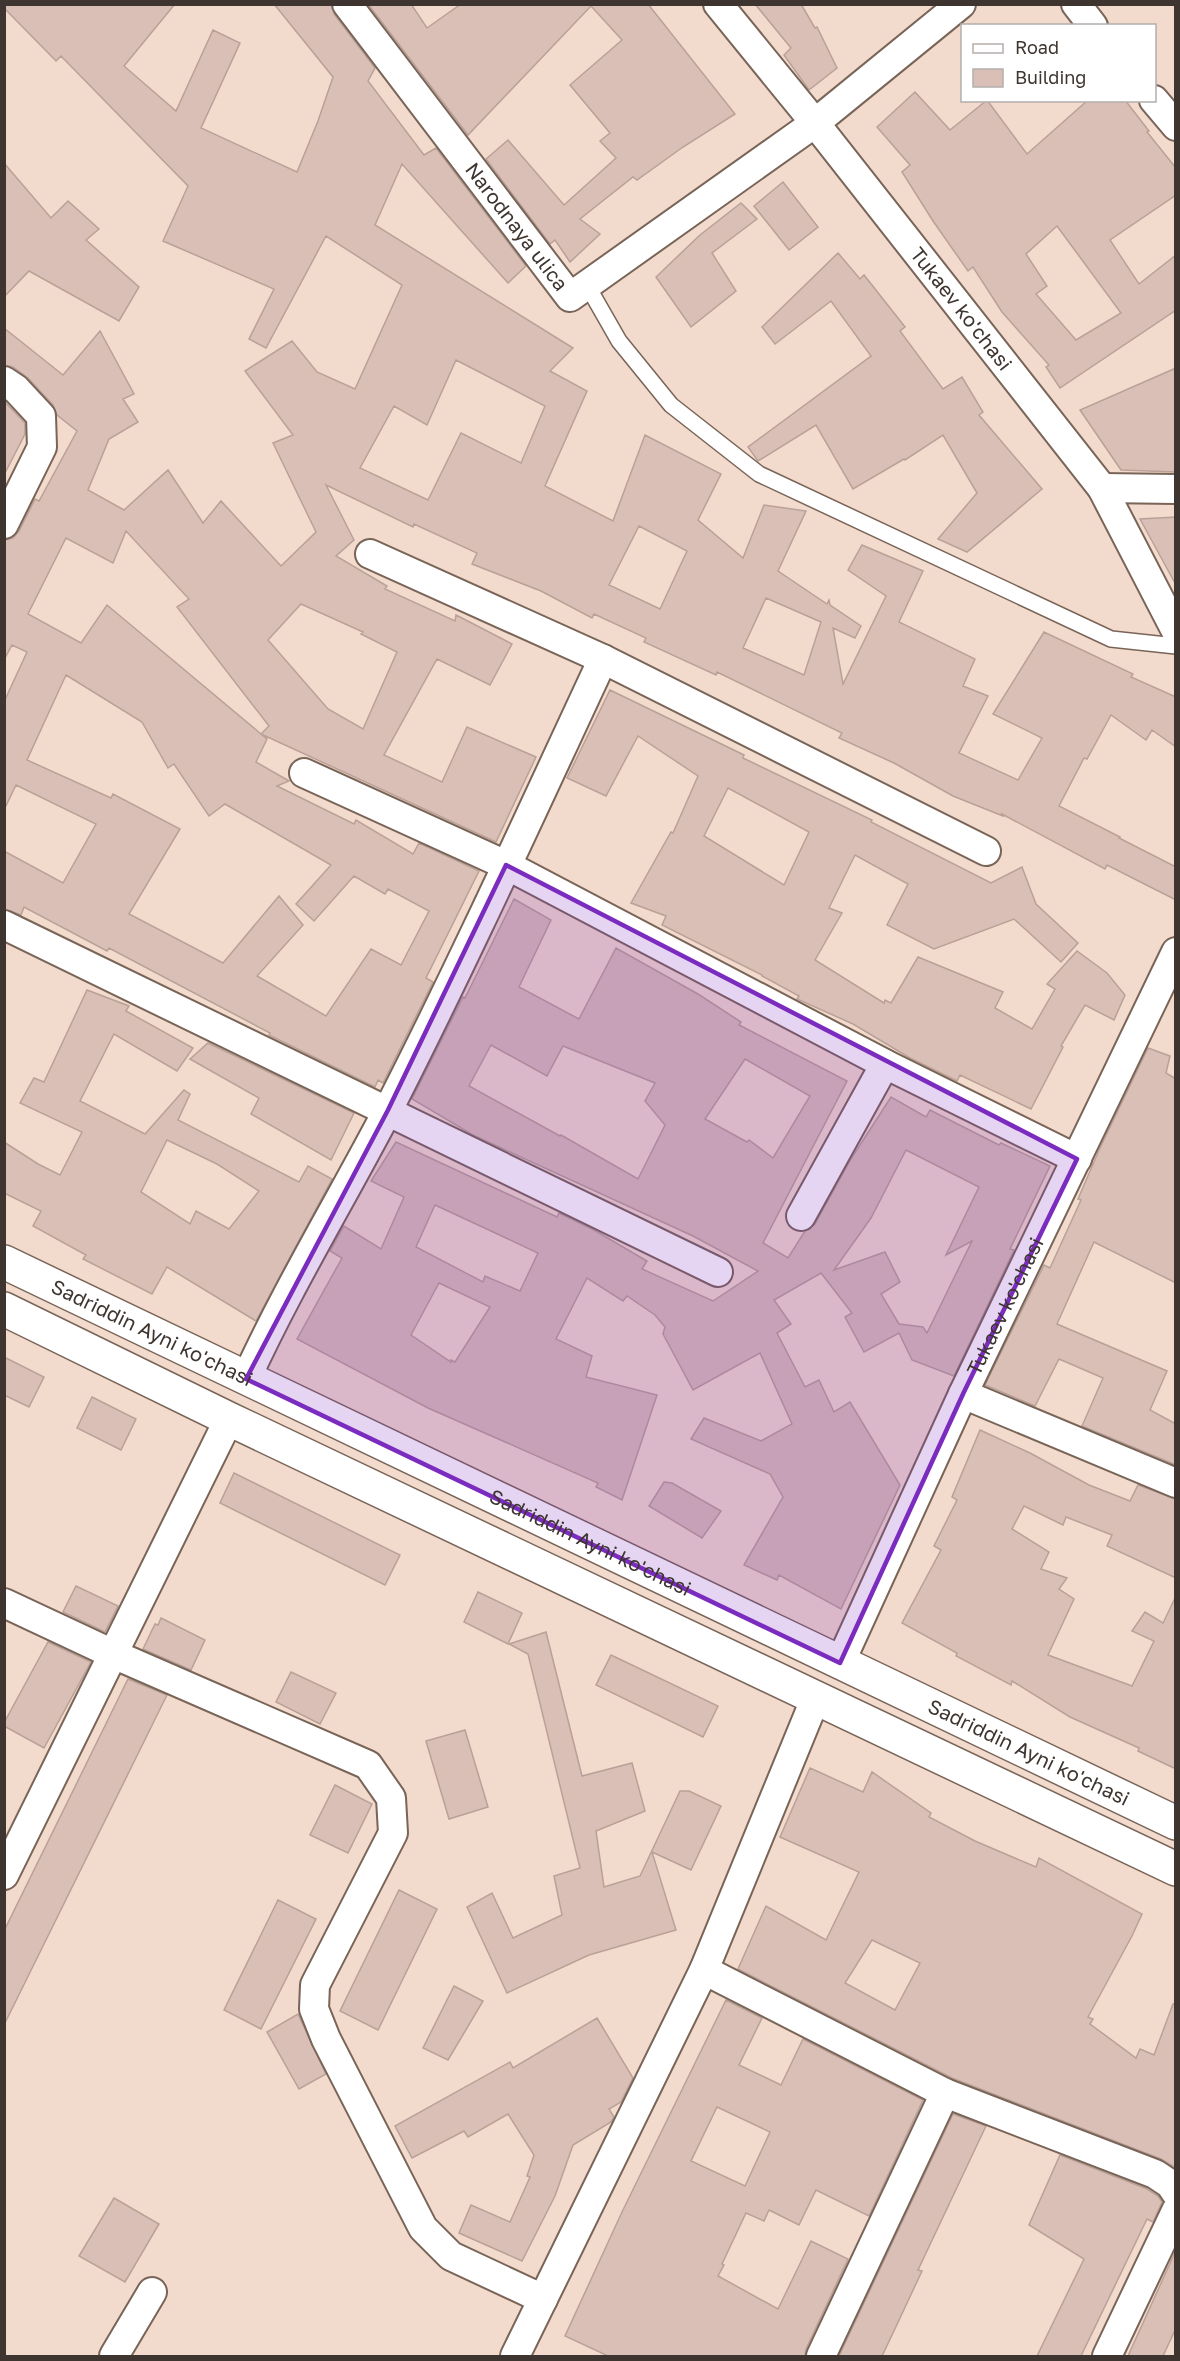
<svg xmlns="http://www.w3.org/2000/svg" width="1180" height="2361" viewBox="0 0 1180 2361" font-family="'Golos Text',sans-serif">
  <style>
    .building { fill: #d9bfb6; stroke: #baa198; stroke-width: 1.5; fill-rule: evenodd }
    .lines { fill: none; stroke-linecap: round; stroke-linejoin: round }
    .service-casing { stroke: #796458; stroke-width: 18 }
    .minor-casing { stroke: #796458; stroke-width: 32 }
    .secondary-casing { stroke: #796458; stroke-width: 36 }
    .service { stroke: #fff; stroke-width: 15 }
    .minor { stroke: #fff; stroke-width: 28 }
    .secondary { stroke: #fff; stroke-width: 33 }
    .marked { fill: #7b2cbf; fill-opacity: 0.2; stroke: #7b2cbf; stroke-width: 4.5; stroke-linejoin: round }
    .labels { text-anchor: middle; stroke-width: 5; stroke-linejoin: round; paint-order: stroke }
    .street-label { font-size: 20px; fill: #3e3530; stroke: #fff }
  </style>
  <rect width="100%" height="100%" fill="#f2dbcc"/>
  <g class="building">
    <path d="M 4,4 L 175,4 L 124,66 L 176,111 L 213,30 L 240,43 L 201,128 L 297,172 L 318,121 L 333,77 L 274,4 L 331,4 L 334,14 L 375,68 L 368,81 L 424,155 L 436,148 L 526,266 L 508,283 L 402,164 L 375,225 L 573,348 L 550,371 L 587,391 L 545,486 L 613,521 L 645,435 L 721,474 L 698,520 L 743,558 L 764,505 L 806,511 L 778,571 L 827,604 L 829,600 L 830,605 L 861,626 L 855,638 L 833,628 L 843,684 L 886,596 L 848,570 L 862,545 L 923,571 L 899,622 L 975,659 L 963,686 L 988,696 L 959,753 L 1018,780 L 1042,738 L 993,714 L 1044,632 L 1133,674 L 1131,677 L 1176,697 L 1176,747 L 1152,730 L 1146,740 L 1111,715 L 1087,759 L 1084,758 L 1059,806 L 1120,837 L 1119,838 L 1176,867 L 1176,900 L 1107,865 L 1105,869 L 1002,814 L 1003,816 L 953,796 L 894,763 L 839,738 L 842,733 L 717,672 L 716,675 L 644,642 L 646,638 L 594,614 L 592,618 L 541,591 L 472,564 L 477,553 L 414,524 L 413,527 L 326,485 L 354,540 L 336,556 L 387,586 L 385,589 L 455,621 L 456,615 L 512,644 L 490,685 L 437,659 L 384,755 L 442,782 L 467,727 L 536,757 L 496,842 L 261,734 L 269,726 L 177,607 L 189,599 L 126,531 L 113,563 L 66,538 L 28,614 L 81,643 L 107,605 L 267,739 L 256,762 L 289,781 L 277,786 L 354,824 L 356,820 L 413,854 L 419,843 L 479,871 L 426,978 L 433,982 L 383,1083 L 378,1080 L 375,1087 L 269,1035 L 270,1033 L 109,948 L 107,951 L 24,907 L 21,915 L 4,909 L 4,851 L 63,883 L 96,824 L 16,785 L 4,810 L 4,702 L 27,652 L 12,645 L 4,660 L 4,540 L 13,538 L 19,531 L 35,499 L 39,501 L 77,431 L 57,415 L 53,405 L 28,378 L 13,367 L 4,365 L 4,328 L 63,375 L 100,331 L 134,394 L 123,399 L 138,422 L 109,439 L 88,490 L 124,510 L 168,470 L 203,523 L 221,501 L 281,566 L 316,532 L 273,443 L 293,435 L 245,371 L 292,341 L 317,372 L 355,389 L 402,285 L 326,236 L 266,348 L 249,339 L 274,289 L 163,241 L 188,186 L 61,56 L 56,61 L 4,8 ZM 456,360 L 545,406 L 521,463 L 461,433 L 428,500 L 360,468 L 394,406 L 427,425 ZM 639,526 L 687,551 L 660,609 L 609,585 ZM 766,598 L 821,622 L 804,675 L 743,648 ZM 301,604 L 363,632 L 361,634 L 397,652 L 363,729 L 328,709 L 268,640 ZM 66,675 L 142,722 L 168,768 L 174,764 L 209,816 L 225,804 L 331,865 L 296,904 L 314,921 L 354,876 L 385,894 L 388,889 L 429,911 L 401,965 L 371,949 L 326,1016 L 257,976 L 303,925 L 279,896 L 223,963 L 129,914 L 180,829 L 113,794 L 111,798 L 27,760 Z"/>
    <polygon points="368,4 411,4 427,28 461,4 648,4 735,114 683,147 637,180 633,177 580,219 600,234 570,262 555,240 550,244 486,159 508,140 564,205 616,158 600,141 610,133 570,85 622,40 591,6 468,135"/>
    <polygon points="755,4 801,4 815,28 817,27 837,68 809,90 784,55 791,48"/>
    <path d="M 915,92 L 950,130 L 987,100 L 1027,154 L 1088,100 L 1125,100 L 1149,131 L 1147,132 L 1176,168 L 1176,195 L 1110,240 L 1139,284 L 1176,255 L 1176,310 L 1060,388 L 1046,367 L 1049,365 L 1002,312 L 973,267 L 968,271 L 933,221 L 902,172 L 910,165 L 877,127 ZM 1057,226 L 1121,313 L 1076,340 L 1036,294 L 1047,286 L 1026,254 Z"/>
    <polygon points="4,163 51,218 68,201 99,229 86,240 139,287 119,321 29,271 4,297"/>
    <polygon points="783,182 818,227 789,250 754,206"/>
    <polygon points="741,203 757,219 712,253 736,291 691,327 656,277 700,235"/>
    <polygon points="838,253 860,279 864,275 905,327 900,331 943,389 962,377 983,412 979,415 1042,489 967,552 938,539 977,493 943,435 905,460 904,459 853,489 816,425 758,461 748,447 871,356 831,301 775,344 762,327"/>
    <polygon points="1176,368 1176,472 1121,470 1080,410"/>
    <polygon points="4,401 25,423 25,434 4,475"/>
    <polygon points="1176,517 1176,585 1140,519"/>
    <path d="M 610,690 L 744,755 L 743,758 L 872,820 L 871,822 L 991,883 L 1022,867 L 1036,904 L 1078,943 L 1061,962 L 1014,919 L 934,949 L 887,925 L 908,884 L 855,855 L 829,908 L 842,913 L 815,960 L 884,1003 L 885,1000 L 891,1003 L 918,957 L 1003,992 L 995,1008 L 1032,1029 L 1055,989 L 1047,984 L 1077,951 L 1107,973 L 1125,995 L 1114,1020 L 1085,1005 L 1061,1046 L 1063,1047 L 1031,1109 L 960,1075 L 957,1081 L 910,1058 L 853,1024 L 797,999 L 799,996 L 762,976 L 762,975 L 662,925 L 666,916 L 631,903 L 671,832 L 673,833 L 698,776 L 638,736 L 606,796 L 567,778 ZM 728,788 L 809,832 L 784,885 L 704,836 Z"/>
    <path d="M 514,899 L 551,920 L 519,987 L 579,1019 L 616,948 L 698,994 L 741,1022 L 739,1025 L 847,1081 L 763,1243 L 788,1258 L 805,1231 L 815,1224 L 851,1159 L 891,1097 L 926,1117 L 930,1110 L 999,1145 L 1001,1143 L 1050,1166 L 1010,1249 L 1014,1250 L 954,1376 L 912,1360 L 899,1333 L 864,1352 L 845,1317 L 852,1313 L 821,1273 L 774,1300 L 791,1324 L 777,1333 L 805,1387 L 819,1380 L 834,1412 L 850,1402 L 900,1485 L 841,1609 L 779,1575 L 777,1580 L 744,1565 L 783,1497 L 770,1474 L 691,1439 L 704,1418 L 761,1441 L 792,1424 L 760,1353 L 693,1390 L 663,1334 L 665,1327 L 655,1315 L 627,1296 L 623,1301 L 587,1278 L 556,1339 L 592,1356 L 586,1377 L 657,1395 L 622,1500 L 596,1487 L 598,1483 L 428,1408 L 297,1339 L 342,1258 L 330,1251 L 344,1226 L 381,1249 L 404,1197 L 371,1181 L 396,1142 L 557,1217 L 559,1213 L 594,1230 L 647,1261 L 642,1269 L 713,1301 L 758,1271 L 693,1236 L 473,1135 L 412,1099 L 463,997 L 465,998 ZM 491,1045 L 547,1076 L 563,1046 L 655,1083 L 645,1101 L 665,1125 L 638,1179 L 561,1135 L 560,1136 L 469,1086 ZM 745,1059 L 810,1096 L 773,1158 L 749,1140 L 747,1142 L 705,1119 ZM 906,1150 L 979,1187 L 946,1255 L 972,1241 L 927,1333 L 923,1327 L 899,1324 L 881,1294 L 900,1282 L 885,1252 L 834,1270 L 871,1218 ZM 435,1205 L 538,1253 L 520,1291 L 485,1276 L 483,1282 L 416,1247 ZM 439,1283 L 490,1307 L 455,1362 L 451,1360 L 451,1362 L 411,1335 Z"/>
    <path d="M 87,990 L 129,1006 L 126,1011 L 193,1048 L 177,1071 L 114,1034 L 80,1101 L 145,1134 L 184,1090 L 190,1094 L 178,1120 L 299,1182 L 308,1166 L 332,1179 L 256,1321 L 167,1267 L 152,1294 L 83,1259 L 86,1255 L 33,1226 L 41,1211 L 4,1193 L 4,1142 L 38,1164 L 60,1175 L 82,1132 L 20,1103 L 34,1078 L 44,1082 ZM 167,1140 L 217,1164 L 259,1191 L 229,1229 L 196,1211 L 190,1224 L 141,1192 Z"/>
    <polygon points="208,1043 354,1113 331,1160 251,1114 259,1098 190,1059"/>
    <polygon points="1148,1048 1170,1056 1166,1073 1176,1079 1176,1283 1094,1242 1057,1324 1167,1371 1150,1410 1176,1424 1176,1465 1082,1426 1103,1378 1059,1359 1035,1406 985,1385 1044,1265 1050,1268 1081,1200 1078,1199 1100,1148"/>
    <polygon points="4,1357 44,1377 29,1407 4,1395"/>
    <polygon points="92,1397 136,1419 121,1450 77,1428"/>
    <polygon points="980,1430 1030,1453 1089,1485 1130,1501 1138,1485 1176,1499 1176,1578 1107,1546 1112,1535 1066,1517 1063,1525 1024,1506 1012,1529 1049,1552 1041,1569 1067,1578 1059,1589 1074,1599 1048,1655 1132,1686 1154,1641 1132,1631 1145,1612 1163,1623 1176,1596 1176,1769 1138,1751 1139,1748 1070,1717 1012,1681 1011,1685 956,1656 957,1653 902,1623 941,1550 934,1546 957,1500 952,1497"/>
    <polygon points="234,1473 400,1555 385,1585 220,1503"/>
    <polygon points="664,1482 672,1483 721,1511 702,1538 649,1506"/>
    <polygon points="76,1586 118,1606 105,1632 63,1612"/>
    <polygon points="478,1592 522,1613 508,1644 464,1622"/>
    <polygon points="161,1618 205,1640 191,1670 143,1649 155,1624 158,1625"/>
    <polygon points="546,1632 582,1776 632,1763 645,1811 596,1831 604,1887 640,1876 680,1791 689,1791 721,1806 691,1870 652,1852 676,1930 589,1955 507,1993 467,1907 492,1893 513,1938 562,1915 554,1876 580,1868 528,1654 509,1644"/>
    <polygon points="48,1642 91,1662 44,1748 4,1726 4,1723"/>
    <polygon points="611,1655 718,1706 703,1737 596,1685"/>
    <polygon points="291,1672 336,1693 320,1724 276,1702"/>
    <polygon points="128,1679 167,1695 4,2025 4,1931"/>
    <polygon points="465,1730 488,1807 449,1819 426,1741"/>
    <path d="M 810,1768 L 863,1792 L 872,1772 L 931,1813 L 929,1817 L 975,1841 L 1036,1867 L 1039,1858 L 1142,1914 L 1132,1936 L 1088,2017 L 1093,2019 L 1090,2024 L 1136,2058 L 1140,2049 L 1154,2055 L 1173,2004 L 1176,2005 L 1176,2168 L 1161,2159 L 952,2078 L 738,1969 L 766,1906 L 826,1940 L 859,1872 L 780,1837 ZM 872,1940 L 920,1963 L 895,2010 L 845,1983 Z"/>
    <polygon points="335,1785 372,1804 348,1853 310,1835"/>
    <polygon points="399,1890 437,1909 378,2030 340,2011"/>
    <polygon points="278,1900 316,1919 261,2029 224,2010"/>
    <polygon points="454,1986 483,2001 448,2060 423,2048"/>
    <path d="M 726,2000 L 762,2018 L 739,2065 L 781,2085 L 803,2039 L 923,2100 L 869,2216 L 816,2190 L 799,2225 L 769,2210 L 764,2221 L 746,2213 L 722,2264 L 724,2265 L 718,2276 L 778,2309 L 811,2241 L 848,2259 L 806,2349 L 805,2356 L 608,2356 L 565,2336 L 622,2212 ZM 717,2107 L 770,2132 L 745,2186 L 691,2161 Z"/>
    <polygon points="298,2014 326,2074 299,2089 267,2032"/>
    <polygon points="597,2018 633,2078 621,2102 609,2109 614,2117 611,2122 573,2145 555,2196 522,2261 459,2233 471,2205 510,2222 530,2177 527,2176 534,2155 508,2114 468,2137 464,2131 412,2158 395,2126 510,2062 513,2068"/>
    <polygon points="953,2114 986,2126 918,2270 922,2271 893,2333 882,2356 839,2356"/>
    <polygon points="1060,2155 1147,2189 1158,2196 1162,2202 1153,2222 1147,2219 1081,2356 1037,2356 1084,2259 1029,2225"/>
    <polygon points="114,2198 159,2224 125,2282 79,2256"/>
    <polygon points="1176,2250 1176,2328 1163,2356 1128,2356"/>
  </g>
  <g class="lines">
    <g class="service-casing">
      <polyline id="service" points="587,285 619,341 671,405 759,474 1111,639 1176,646"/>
    </g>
    <g class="minor-casing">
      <g id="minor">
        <path id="s1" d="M 347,4 L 570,297 L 815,123 L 961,4"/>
        <path id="s2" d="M 718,4 L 815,123 L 1102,488 L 1176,631"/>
        <polyline points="1076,4 1093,26"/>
        <polyline points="1154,100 1176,126"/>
        <polyline points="4,381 16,389 41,416 42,447 4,524"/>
        <polyline points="1102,488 1176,489"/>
        <polyline points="370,554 603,659 986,851"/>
        <polyline points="304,773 506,865 885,1064 1077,1159"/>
        <polyline points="4,925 718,1272"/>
        <polyline points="801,1216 885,1064"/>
        <path d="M 246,1379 C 288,1287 341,1200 388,1110 C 464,961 533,809 603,659"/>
        <polyline points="963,1394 1176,1483"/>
        <polyline points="4,1603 113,1654 368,1765 391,1798 393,1833 315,1985 314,2009 326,2039 423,2228 451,2256 543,2299"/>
        <path id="s3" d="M 840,1663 L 963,1394 L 1176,952"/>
        <polyline points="4,1875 229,1419"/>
        <polyline points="704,1970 945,2093 1155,2174 1170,2184 1176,2193"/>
        <polyline points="114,2356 152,2292"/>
        <polyline points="515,2356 704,1970 816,1697"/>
        <polyline points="821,2356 945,2093"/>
        <polyline points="1107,2356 1176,2211"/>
      </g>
    </g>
    <g class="secondary-casing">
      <g id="secondary">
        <path id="s4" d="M 4,1262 L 1176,1823"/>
        <polyline points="4,1309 229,1419 1176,1869"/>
      </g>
    </g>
    <use href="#service" class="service"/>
    <use href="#minor" class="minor"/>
    <use href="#secondary" class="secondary"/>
  </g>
  <path class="marked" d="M 506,865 L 1077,1159 L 963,1394 L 840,1663 L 246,1379 L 388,1110 Z"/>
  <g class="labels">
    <g class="street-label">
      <text dy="7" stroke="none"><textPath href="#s1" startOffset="280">Narodnaya ulica</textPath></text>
      <text dy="7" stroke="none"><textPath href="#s2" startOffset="390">Tukaev ko'chasi</textPath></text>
      <text dy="7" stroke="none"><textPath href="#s3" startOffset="393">Tukaev ko'chasi</textPath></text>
      <text dy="7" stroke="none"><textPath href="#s4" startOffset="164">Sadriddin Ayni ko'chasi</textPath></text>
      <text dy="7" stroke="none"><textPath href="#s4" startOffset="650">Sadriddin Ayni ko'chasi</textPath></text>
      <text dy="7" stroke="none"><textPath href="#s4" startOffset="1136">Sadriddin Ayni ko'chasi</textPath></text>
    </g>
  </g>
  <rect width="1180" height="2361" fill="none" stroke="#3e3530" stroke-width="12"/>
  <rect x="961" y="24" width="195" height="78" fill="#ffffff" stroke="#b2aeac" stroke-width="1.5"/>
  <rect x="973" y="44" width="30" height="9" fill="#ffffff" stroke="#b2aeac" stroke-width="1.5"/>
  <text x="1015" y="54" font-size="18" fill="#3e3530">Road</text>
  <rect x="973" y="69" width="30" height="18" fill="#d9bfb6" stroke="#b2aeac" stroke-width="1.5"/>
  <text x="1015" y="84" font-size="18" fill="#3e3530">Building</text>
</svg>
